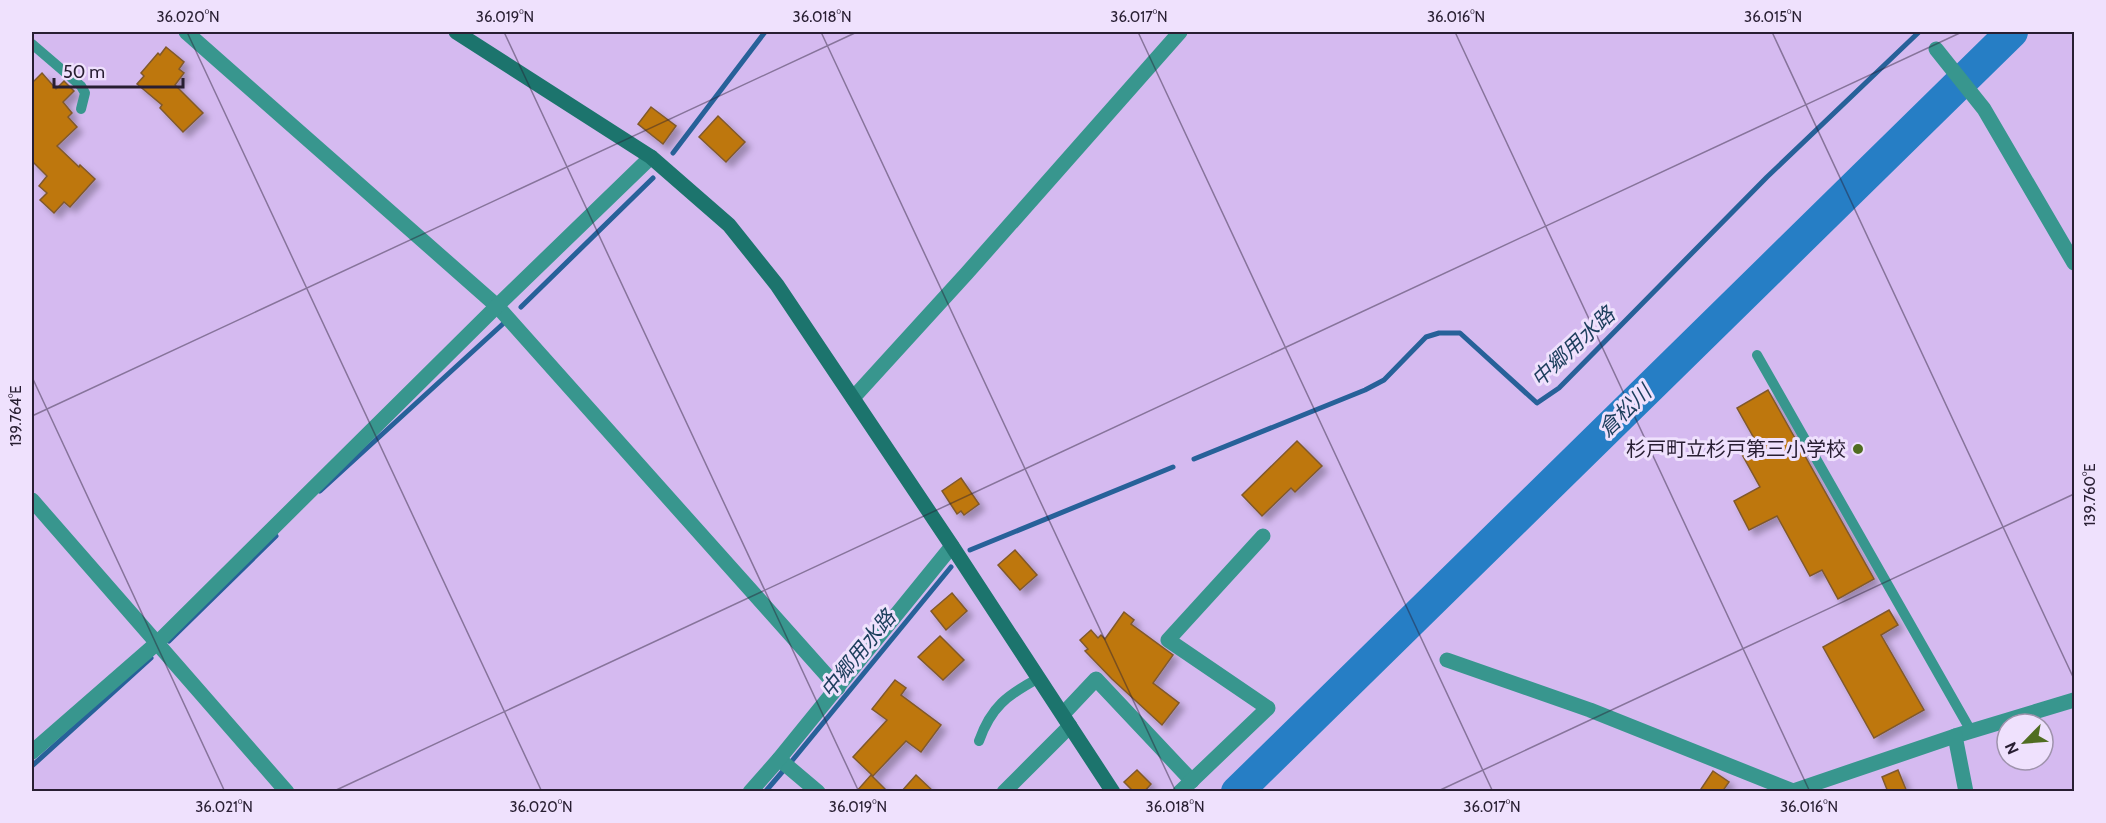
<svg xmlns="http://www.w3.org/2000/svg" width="2106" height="823" viewBox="0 0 2106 823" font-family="Cabin,'Noto Sans JP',sans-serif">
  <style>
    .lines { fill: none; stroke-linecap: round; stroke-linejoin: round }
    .stream { stroke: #276199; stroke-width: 5 }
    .river { stroke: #267ec5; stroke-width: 32 }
    .building { fill: #be770d; stroke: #80592c; stroke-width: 1.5; filter: url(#shadow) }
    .lane { stroke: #38968e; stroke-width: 10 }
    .street { stroke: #38968e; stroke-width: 15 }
    .secondary { stroke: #1c746d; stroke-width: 15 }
    .ticks { fill: none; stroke: #281e32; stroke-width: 1.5; stroke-opacity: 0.45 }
    .poi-dot { fill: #506d21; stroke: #efe1fd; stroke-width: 2 }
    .labels { text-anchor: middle; stroke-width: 6; stroke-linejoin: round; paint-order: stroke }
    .poi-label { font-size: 20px; fill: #281e32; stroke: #efe1fd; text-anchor: end }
    .water-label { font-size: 21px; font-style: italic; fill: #1c3e5c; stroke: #efe1fd }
    .neatline { fill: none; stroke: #281e32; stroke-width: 2 }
    .ticks-label { font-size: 15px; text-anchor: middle; fill: #281e32 }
  </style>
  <defs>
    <filter id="shadow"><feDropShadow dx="5.5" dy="5.5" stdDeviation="3" flood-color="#0004"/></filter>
  </defs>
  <rect width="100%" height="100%" fill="#d5baf0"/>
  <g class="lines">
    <g class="stream">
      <polyline points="673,153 765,32"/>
      <polyline points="521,307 653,178"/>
      <polyline points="1194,459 1365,390 1384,380 1426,337 1439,333 1460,333 1537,403 1559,388 1767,177 1919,32"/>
      <polyline points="320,491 505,322"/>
      <polyline points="970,550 1173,467"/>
      <polyline points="169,641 276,536"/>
      <polyline points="791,762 951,567"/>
      <polyline points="32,766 151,658"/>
      <polyline points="765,792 783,771"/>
    </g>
    <polyline class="river" points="1237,792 2012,32"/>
  </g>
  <g class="building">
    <polygon points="166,47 184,62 179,69 184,73 175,85 203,113 183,132 160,108 162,105 137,84 144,76 141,73 158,53 160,55"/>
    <polygon points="42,73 56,89 64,81 74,91 63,102 72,113 68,117 77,127 57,146 79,167 80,165 95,179 70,207 64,202 54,213 40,200 47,193 39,186 47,176 32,161 32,83"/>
    <polygon points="651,107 676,126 663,144 638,124"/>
    <polygon points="718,116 745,142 726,162 699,137"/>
    <polygon points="1768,390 1874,579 1838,599 1822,570 1810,576 1777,516 1749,530 1734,501 1760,487 1739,449 1755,440 1737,408"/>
    <polygon points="1297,441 1322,466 1295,492 1291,488 1262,516 1242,495"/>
    <polygon points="961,478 979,504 964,515 961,511 957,514 942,491"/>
    <polygon points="1015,550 1037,575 1020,590 998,565"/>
    <polygon points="952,593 967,611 946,630 931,611"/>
    <polygon points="1889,610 1898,625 1881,635 1924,710 1874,738 1823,647"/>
    <polygon points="1124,612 1134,620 1131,624 1173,655 1153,683 1179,703 1162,725 1112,679 1085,651 1088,649 1080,640 1091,630 1098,638 1101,635 1105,639"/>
    <polygon points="940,636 964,660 943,680 918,657"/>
    <polygon points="895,680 906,688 901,695 941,725 921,752 906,741 873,776 853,757 887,720 872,709"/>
    <polygon points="1137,770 1151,784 1144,792 1134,792 1124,782"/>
    <polygon points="1898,770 1907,792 1888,792 1882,777"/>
    <polygon points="1713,771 1729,782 1722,792 1699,792"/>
    <polygon points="871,775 888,792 856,792"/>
    <polygon points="916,775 934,792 901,792"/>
  </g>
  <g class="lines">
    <g class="lane">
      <polyline points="32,44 81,86 85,93 81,109"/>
      <polyline points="1757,355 1971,731"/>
      <path d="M 979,741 C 991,707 1007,695 1039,678"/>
    </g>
    <g class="street">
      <polyline points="186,32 497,306 838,688"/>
      <polyline points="1936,49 1984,109 2074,263"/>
      <polyline points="853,398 967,273 1180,32"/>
      <polyline points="32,500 287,792"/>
      <polyline points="1447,660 1590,710 1793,791 1955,736 2074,700"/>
      <polyline points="1063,714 1096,679 1192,781"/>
      <polyline points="1955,736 1966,792"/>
      <polyline points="32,752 157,643 497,306 651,157"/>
      <polyline points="779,759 818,792"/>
      <polyline points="750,792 779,759 952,546"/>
      <polyline points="1004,792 1070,726"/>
      <polyline points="1180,792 1268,708 1168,640 1263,536"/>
    </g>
    <polyline class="secondary" points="456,32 651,157 729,225 777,285 952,546 1113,792"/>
  </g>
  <path class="ticks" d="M 187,32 L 542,792M 504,32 L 859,792M 821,32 L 1176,792M 1138,32 L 1493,792M 1455,32 L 1810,792M 1772,32 L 2074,679M 32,377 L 225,792M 32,416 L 857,32M 332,792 L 1962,32M 1436,792 L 2074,494"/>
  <circle class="poi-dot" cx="1858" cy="449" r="6"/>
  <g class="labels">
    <g class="poi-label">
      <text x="1846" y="456">杉戸町立杉戸第三小学校</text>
    </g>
    <g class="water-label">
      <text transform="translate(1573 347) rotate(-43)" y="7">中郷用水路</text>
      <text transform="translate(1625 411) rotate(-44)" y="7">倉松川</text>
      <text transform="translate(858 654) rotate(-51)" y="7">中郷用水路</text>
    </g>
  </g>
  <rect width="2106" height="823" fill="none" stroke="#efe1fd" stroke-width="66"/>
  <g transform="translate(2025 742) rotate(245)"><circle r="28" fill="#efe1fd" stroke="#9f93ac" stroke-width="1.5"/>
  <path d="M0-4.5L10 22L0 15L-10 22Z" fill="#506d21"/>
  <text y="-9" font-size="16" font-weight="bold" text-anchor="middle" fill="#281e32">N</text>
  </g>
  <path d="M54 78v9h129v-9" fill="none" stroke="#281e32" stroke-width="3"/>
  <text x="63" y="78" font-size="18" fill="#281e32" stroke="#efe1fd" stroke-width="4.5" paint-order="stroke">50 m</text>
  <rect x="33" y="33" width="2040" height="757" class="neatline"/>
  <g class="ticks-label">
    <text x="188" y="22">36.020°N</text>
    <text x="505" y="22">36.019°N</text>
    <text x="822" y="22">36.018°N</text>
    <text x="1139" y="22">36.017°N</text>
    <text x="1456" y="22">36.016°N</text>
    <text x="1773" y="22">36.015°N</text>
    <text transform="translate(16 416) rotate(-90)" y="5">139.764°E</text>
    <text transform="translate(2090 495) rotate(-90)" y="5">139.760°E</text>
    <text x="224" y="812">36.021°N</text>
    <text x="541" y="812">36.020°N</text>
    <text x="858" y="812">36.019°N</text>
    <text x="1175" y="812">36.018°N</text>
    <text x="1492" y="812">36.017°N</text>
    <text x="1809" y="812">36.016°N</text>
  </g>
</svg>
